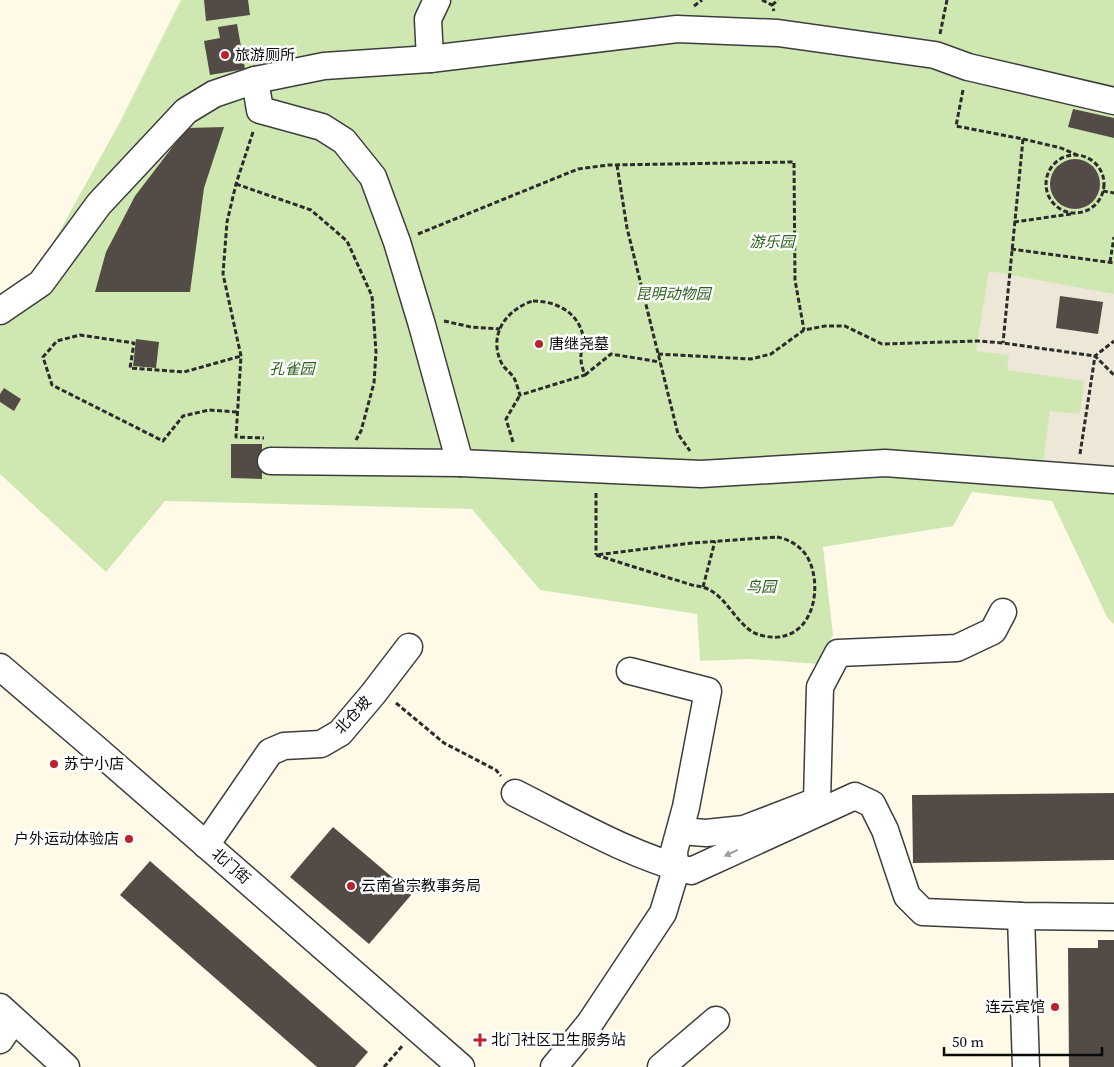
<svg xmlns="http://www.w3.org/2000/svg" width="1114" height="1067" viewBox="0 0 1114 1067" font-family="'Source Serif 4','Noto Sans SC',serif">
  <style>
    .green { fill: #cfe8b2 }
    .plaza { fill: #ede7d8 }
    .building { fill: #534b46 }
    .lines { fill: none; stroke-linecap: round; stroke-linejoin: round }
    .minor-casing { stroke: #3d3d3d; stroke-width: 29 }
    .path { stroke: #2c2c2c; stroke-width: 3; stroke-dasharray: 5 2.5; stroke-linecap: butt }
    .minor { stroke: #fff; stroke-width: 26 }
    .oneway { fill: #9d9d9d }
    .poi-dot { fill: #ba222d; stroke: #fff; stroke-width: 2 }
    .labels { text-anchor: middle; stroke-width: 5; stroke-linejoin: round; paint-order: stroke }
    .poi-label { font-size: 15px; fill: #0a0a0a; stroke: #fff; text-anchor: start }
    .park-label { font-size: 15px; font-style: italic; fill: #2b611b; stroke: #fff }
    .street-label { font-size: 15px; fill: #0a0a0a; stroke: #fff }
  </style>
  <rect width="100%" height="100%" fill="#fffae7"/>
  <polygon class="green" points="181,0 1114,0 1114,624 1108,619 1052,501 972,492 953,526 823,547 833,635 819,664 751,659 700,661 697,614 540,590 472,509 165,501 106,572 0,474 0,302 42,263 120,122"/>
  <polygon class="plaza" points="989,271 1114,294 1114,475 1042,470 1050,411 1080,414 1084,381 1007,370 1009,355 976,351"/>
  <g class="building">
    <polygon points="204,0 248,0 250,15 206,21"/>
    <polygon points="237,24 245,69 210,75 204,41 220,38 218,27"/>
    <polygon points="1073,109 1114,118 1114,138 1068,127"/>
    <polygon points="224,127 204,188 190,292 95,292 106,252 135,196 187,128"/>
    <circle cx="1075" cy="184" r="25"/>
    <polygon points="1060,296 1103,302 1098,334 1056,328"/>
    <polygon points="136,339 159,342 156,368 133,366"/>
    <polygon points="4,388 21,399 14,411 0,402 0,394"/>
    <polygon points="231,444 262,444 262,479 231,478"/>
    <polygon points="1114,793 1114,860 913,863 912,795"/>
    <polygon points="333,827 412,894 369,944 290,877"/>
    <polygon points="150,861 368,1052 355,1067 317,1067 120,895"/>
    <polygon points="1098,940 1114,940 1114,1067 1069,1067 1068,948 1098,948"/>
  </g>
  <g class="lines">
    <g class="minor-casing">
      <g id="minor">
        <polyline points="430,59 428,19 437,0"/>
        <polyline points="255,80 260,110 322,127 344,141 373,177 397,242 422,325 460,463"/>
        <polyline points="0,311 41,283 99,204 186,111 214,94 255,80 324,66 430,59 677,29 778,33 935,55 968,67 1114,101"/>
        <polyline points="271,461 460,463 701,474 885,463 1114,480"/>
        <polyline points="0,667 95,748 461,1067"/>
        <path d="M 515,793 C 571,821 631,856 691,871 L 855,796 L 872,804 L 885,830 L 907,896 L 923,912 L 1021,916 L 1114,917"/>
        <polyline points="680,831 706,833 744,829 817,801 820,687 838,653 957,648 993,631 1003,612"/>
        <polyline points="206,845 270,752 284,746 321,744 340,733 373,694 409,647"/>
        <polyline points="1021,916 1026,1067"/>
        <polyline points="0,1007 66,1067"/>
        <polyline points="0,1040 8,1028"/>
        <polyline points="554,1067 590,1023 663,913 673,880 675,867 674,851 686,807 708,691 630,671"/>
        <polyline points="661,1067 716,1020"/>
      </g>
    </g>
    <g class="path">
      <polyline points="762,0 772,5 774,11"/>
      <polyline points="772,5 778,0"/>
      <polyline points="694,6 702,0"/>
      <polyline points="940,34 947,0"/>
      <polyline points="963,90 956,126 1023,139 1003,343"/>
      <polyline points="253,132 236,184 227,222 223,274 241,356 236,437 264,438"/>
      <polyline points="1023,139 1061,148 1077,155"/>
      <circle cx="1075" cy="184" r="29"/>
      <polyline points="617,165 627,228 678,434 690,451"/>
      <polyline points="236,184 311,210 347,241 372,296 376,352 374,383 361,431 356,440"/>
      <polyline points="1103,191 1114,193"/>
      <polyline points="1014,222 1071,214"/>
      <polyline points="418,234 578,169 608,165 794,162 795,280 804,330"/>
      <polyline points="1011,249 1114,263"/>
      <polyline points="1110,262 1114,237"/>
      <path d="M 533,301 C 556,301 578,312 583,336 C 584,345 580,352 581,359 C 581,364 583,370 585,375 L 520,395 C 518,390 517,384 515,380 C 512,373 504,369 501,362 C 488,334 507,309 533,301 Z"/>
      <polyline points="444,321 471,327 500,329"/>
      <polyline points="658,354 751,359 771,354 804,330 825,326 845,326 882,344 978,341 1003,343 1095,356 1114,375"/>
      <polyline points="585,375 611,354 660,362"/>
      <polyline points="237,412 209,410 183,416 163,441 52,385 43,357 57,341 80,335 134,343 130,368 184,372 241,356"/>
      <polyline points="513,442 506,419 520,395"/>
      <polyline points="1080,454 1095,356 1114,341"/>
      <polyline points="596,493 596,555"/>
      <path d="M 777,537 C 788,539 799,545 806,555 C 822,579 817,628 784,636 C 775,639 758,636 751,631 C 731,617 722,587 695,586 L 596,555 L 692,543 Z"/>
      <polyline points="703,587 715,541"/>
      <polyline points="396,703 444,743 496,770 501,776"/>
      <polyline points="384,1067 403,1045"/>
    </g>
    <use href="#minor" class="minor"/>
  </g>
  <defs><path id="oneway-solid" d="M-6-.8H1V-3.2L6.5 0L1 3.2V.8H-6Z" transform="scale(1.25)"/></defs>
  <use class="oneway" href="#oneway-solid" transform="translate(731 853) rotate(155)"/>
  <g class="poi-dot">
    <circle cx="225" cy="55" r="5"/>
    <circle cx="539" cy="344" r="5"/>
    <circle cx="54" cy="764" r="5"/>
    <circle cx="129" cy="839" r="5"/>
    <circle cx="351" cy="886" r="5"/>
    <circle cx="1055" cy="1007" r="5"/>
    <path d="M477.5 1032.5h5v5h5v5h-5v5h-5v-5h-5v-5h5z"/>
  </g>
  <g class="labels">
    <g class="poi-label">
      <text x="235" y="60">旅游厕所</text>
      <text x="549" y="349">唐继尧墓</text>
      <text x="64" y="769">苏宁小店</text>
      <text x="119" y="844" text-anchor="end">户外运动体验店</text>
      <text x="361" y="891">云南省宗教事务局</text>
      <text x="1045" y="1012" text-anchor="end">连云宾馆</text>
      <text x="491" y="1045">北门社区卫生服务站</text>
    </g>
    <g class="park-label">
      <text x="772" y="247">游乐园</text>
      <text x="673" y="299">昆明动物园</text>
      <text x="292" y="374">孔雀园</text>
      <text x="761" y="592">鸟园</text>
    </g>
    <g class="street-label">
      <text transform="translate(353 715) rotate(-47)" y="5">北仓坡</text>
      <text transform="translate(231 866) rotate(41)" y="5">北门街</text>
    </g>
  </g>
  <path d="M944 1047v8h158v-8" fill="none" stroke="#0a0a0a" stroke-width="2.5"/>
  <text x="952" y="1047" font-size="15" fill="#0a0a0a" stroke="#ffffff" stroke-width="4" paint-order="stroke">50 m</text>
</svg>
